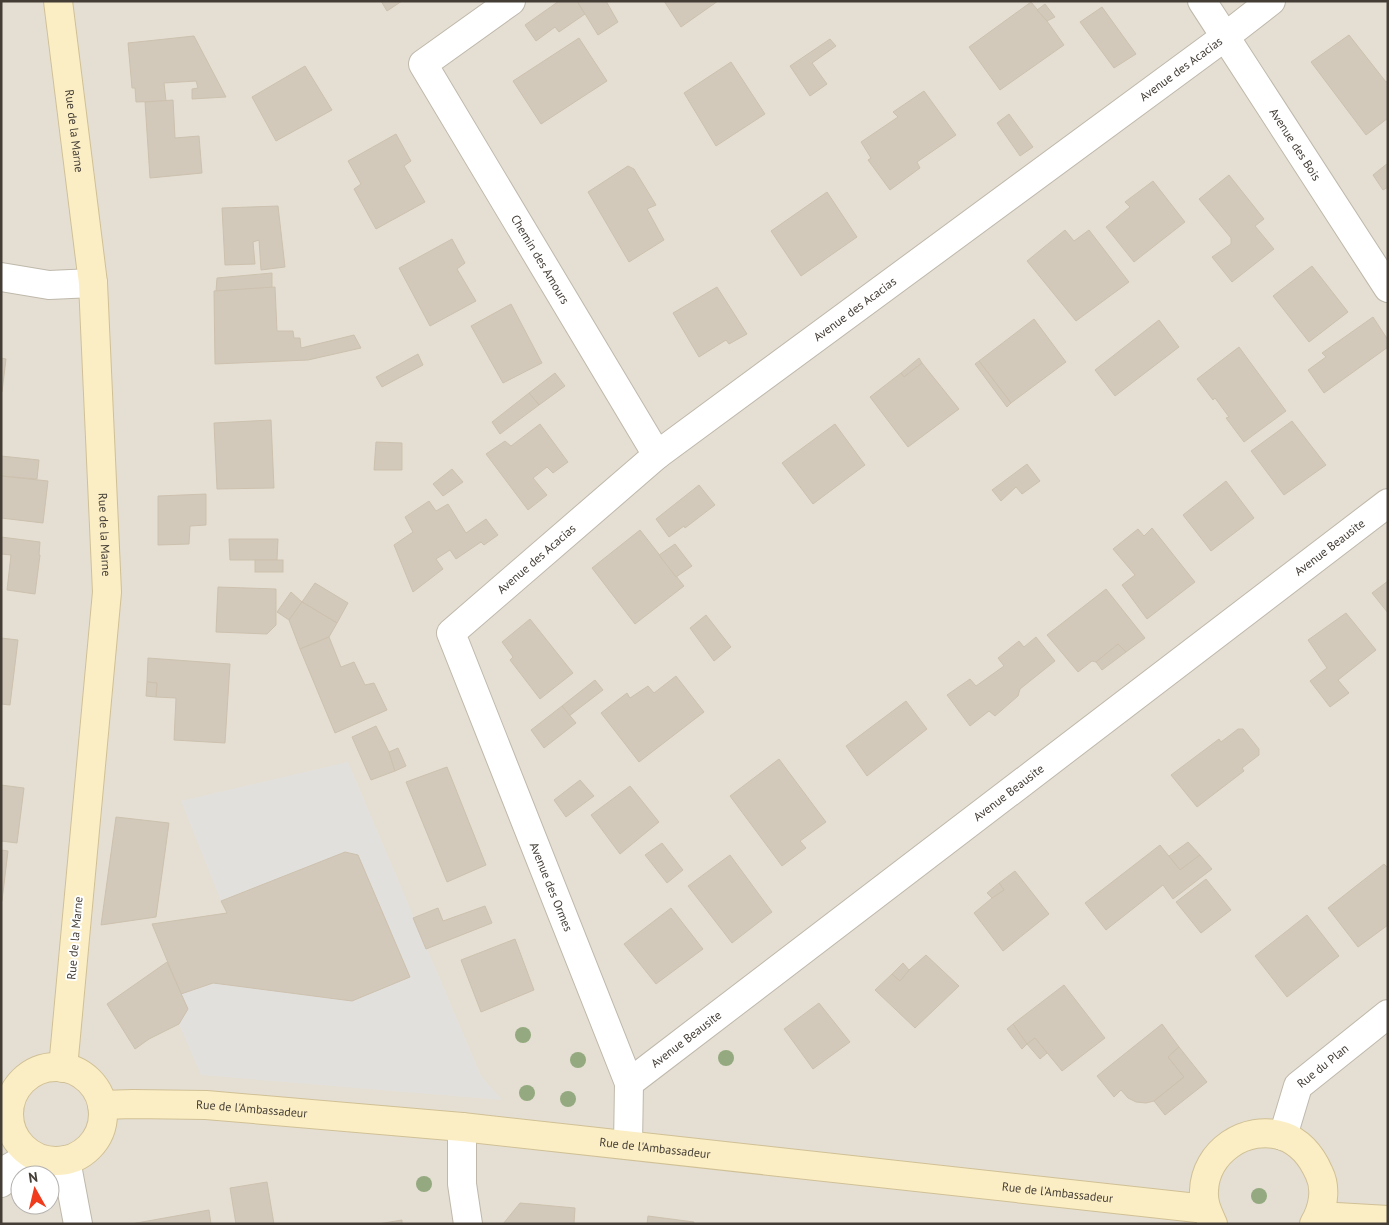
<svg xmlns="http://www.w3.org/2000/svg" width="1389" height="1225" viewBox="0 0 1389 1225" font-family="'PT Sans',sans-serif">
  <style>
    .residential { fill: #e5dfd3; fill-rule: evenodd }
    .parking { fill: #e2e0dd }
    .building { fill: #d2c9bb; stroke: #cdc1ae }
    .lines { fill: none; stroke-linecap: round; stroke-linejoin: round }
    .street-casing { stroke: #bfb8ab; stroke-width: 30 }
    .secondary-casing { stroke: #d0c096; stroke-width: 30 }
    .street { stroke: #fff; stroke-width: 28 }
    .secondary { stroke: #fceec4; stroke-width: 28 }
    .tree { fill: #94a97f }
    .labels { text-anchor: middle; stroke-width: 4; stroke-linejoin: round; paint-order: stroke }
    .street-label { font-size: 12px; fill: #433d35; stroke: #fff }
  </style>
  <rect width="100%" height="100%" fill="#f1ede5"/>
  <path class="residential" d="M 1,1 L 1388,1 L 1388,1224 L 1,1224 ZM 20,1175 L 50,1175 L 50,1205 L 20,1205 Z"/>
  <polygon class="parking" points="348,762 481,1076 502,1100 201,1075 179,1024 188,1009 180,994 213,983 352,1001 410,977 358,855 345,852 221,901 181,801"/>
  <g class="building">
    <polygon points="381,1 402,1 387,11"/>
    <polygon points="559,1 577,1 585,14 559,32 555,27 536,41 525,25"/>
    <polygon points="577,1 606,1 618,22 598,35"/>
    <polygon points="664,1 718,1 681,27"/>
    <polygon points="1031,2 1047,21 1064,45 1000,90 969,47"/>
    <polygon points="1045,4 1055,17 1047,21 1037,10"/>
    <polygon points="1102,7 1136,54 1114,68 1080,22"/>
    <polygon points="1349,35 1386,82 1388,81 1388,118 1366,135 1311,62"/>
    <polygon points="194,36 226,97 192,99 192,89 198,88 196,81 164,83 166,101 136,102 135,88 132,88 128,43"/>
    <polygon points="579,38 607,81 541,124 513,81"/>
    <polygon points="830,39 836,46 812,63 827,84 810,96 790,66"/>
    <polygon points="731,62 765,114 716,146 684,93"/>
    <polygon points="305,66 332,110 276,141 252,97"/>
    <polygon points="924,91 956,135 917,162 920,168 890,190 868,160 871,158 861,142 898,117 893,112"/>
    <polygon points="173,100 175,138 199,136 202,173 150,178 145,102"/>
    <polygon points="1009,114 1033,147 1020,156 997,123"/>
    <polygon points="396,134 411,161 404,166 425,202 376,229 354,189 361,184 348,161"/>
    <polygon points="1388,163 1388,187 1383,190 1373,175"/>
    <polygon points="628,166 634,169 656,205 647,209 664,240 629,262 588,192"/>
    <polygon points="1229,175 1264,219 1255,226 1274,249 1232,282 1212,257 1231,244 1231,238 1199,199"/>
    <polygon points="1153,181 1185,222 1134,262 1106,227 1130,207 1125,202"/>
    <polygon points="827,192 857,237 801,276 771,231"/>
    <polygon points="278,206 285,267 261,270 259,240 253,242 255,264 225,265 222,208"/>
    <polygon points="1065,230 1074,241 1089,230 1129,282 1076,321 1027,261"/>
    <polygon points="452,239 465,263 457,269 476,301 430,326 399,268"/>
    <polygon points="1312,266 1348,312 1309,342 1273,296"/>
    <polygon points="272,273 272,288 216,291 217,278"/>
    <polygon points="275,287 277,331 293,331 294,338 300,338 301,348 354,335 361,348 308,360 215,364 214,291"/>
    <polygon points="717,287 747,334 729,344 726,340 699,357 673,313"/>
    <polygon points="511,304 542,363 503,383 471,326"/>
    <polygon points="1373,317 1388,340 1388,347 1324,393 1308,370 1326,357 1322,353"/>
    <polygon points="1034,319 1066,362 1011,403 979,361"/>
    <polygon points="1159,320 1179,347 1115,396 1095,370"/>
    <polygon points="1239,347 1286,411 1244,442 1226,418 1229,417 1215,398 1213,400 1197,379"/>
    <polygon points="418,354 423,365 382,387 376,377"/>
    <polygon points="1,358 6,359 2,392 1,392"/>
    <polygon points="919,358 922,363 904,377 901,373"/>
    <polygon points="979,361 1011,403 1007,407 975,364"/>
    <polygon points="922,363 959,409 908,447 870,397 901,373 904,377"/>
    <polygon points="555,373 565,386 539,405 529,393"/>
    <polygon points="529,393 539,405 500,434 492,422"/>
    <polygon points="271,420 274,488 217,489 214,423"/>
    <polygon points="1292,421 1326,465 1284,495 1251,451"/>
    <polygon points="540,424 568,462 553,473 547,467 533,478 547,495 528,510 486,454 505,441 511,446"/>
    <polygon points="835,424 865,465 813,504 782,463"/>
    <polygon points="376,442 402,443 402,470 374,470"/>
    <polygon points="1,456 39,460 37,479 1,476"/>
    <polygon points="1027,464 1040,481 1022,494 1016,487 1001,501 992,490"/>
    <polygon points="452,469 463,482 443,496 433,484"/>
    <polygon points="1,476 48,481 43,523 1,518"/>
    <polygon points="1226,481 1254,518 1211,551 1183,515"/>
    <polygon points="699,485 715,505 685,528 684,526 669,537 656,519"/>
    <polygon points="206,494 206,525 190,526 189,544 158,545 158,496"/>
    <polygon points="429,501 436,511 448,504 466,533 486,519 498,535 484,545 481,542 456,559 450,550 436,559 443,569 413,592 394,545 413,532 405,517"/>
    <polygon points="1152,528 1195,582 1147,619 1122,585 1135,575 1113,549 1138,529 1144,536"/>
    <polygon points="640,530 684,586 635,624 592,568"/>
    <polygon points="1,537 40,542 39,555 40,555 35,594 7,590 11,555 1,554"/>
    <polygon points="229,539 278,539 277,560 230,560"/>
    <polygon points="675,544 692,566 676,577 659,555"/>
    <rect x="255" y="560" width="28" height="12"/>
    <polygon points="1388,581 1388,613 1372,593"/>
    <polygon points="315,583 348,603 337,623 302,602"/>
    <polygon points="218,587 276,589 276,625 267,634 216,632"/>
    <polygon points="1106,589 1145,638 1126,652 1118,644 1096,662 1092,661 1078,672 1047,635"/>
    <polygon points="291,592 302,602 289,620 277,612"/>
    <polygon points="302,602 337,623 329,637 300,649 289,620"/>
    <polygon points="1346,613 1376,650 1338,680 1349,693 1330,707 1310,681 1327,668 1308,640"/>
    <polygon points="706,615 731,647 714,661 690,628"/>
    <polygon points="530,619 573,673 540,699 510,660 513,657 502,642"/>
    <polygon points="329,637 341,667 354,662 365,685 374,683 387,710 335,733 300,649"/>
    <polygon points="1036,637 1055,661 1020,689 1018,696 995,716 989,711 970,726 947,695 970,679 976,686 1004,666 998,658 1019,641 1024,647"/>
    <polygon points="1,638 18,640 10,705 1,704"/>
    <polygon points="1118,644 1126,652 1102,670 1096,662"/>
    <polygon points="148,658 230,664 225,743 174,740 176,698 156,697 157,683 147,682"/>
    <polygon points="676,676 704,712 639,762 601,713 627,693 630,698 648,686 654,693"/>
    <polygon points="595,680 603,690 569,716 562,706"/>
    <polygon points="147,682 157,683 156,697 146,696"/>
    <polygon points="906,701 927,729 867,776 846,746"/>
    <polygon points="562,706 576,723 544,748 531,730"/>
    <polygon points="376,726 389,752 395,771 371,780 352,737"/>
    <polygon points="1238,729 1243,729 1259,749 1259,755 1242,768 1244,771 1197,807 1171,775 1219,739 1221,742"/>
    <polygon points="398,748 406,766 395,771 389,752"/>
    <polygon points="779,759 826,822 800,841 806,848 782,866 730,796"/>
    <polygon points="447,767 486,865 447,882 406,782"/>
    <polygon points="580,780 594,796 566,817 554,800"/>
    <polygon points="1,785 24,788 17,843 1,841"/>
    <polygon points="630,786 659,822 620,854 591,815"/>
    <polygon points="116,817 169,823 156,917 101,925"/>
    <polygon points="1188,842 1200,855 1180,870 1169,856"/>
    <polygon points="662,843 683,870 667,883 645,855"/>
    <polygon points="1160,845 1180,870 1200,855 1212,869 1173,899 1163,885 1106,930 1085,903"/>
    <polygon points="1,850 8,851 2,901 1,901"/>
    <polygon points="345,852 358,855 410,977 352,1001 213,983 181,994 152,924 227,913 221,901"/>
    <polygon points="730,855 772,912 732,943 688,886"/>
    <polygon points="1384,864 1388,868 1388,925 1358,947 1328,908"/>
    <polygon points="1015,871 1049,914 1003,951 974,913 992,898 1004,890 999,883"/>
    <polygon points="1206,879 1231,910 1201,933 1176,902"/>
    <polygon points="999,883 1004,890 992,898 987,893"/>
    <polygon points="485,906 492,923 426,949 413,918 438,908 443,921"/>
    <polygon points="671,908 703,949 656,984 624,944"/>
    <polygon points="1307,915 1339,956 1287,997 1255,956"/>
    <polygon points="515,939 534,990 481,1012 461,960"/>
    <polygon points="926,955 959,986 915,1028 875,990 892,974 900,981 909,970"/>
    <polygon points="167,962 188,1009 179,1024 149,1039 135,1049 107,1004"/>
    <polygon points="903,963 909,970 900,981 892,974"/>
    <polygon points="1064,985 1105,1038 1062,1071 1035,1038 1027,1044 1013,1024"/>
    <polygon points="819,1003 850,1042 813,1069 784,1029"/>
    <polygon points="1013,1024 1027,1044 1022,1049 1007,1029"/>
    <polygon points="1162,1024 1179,1047 1168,1057 1184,1077 1154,1101 1146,1103 1136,1102 1128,1098 1121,1090 1114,1097 1097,1076"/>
    <polygon points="1035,1038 1047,1053 1040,1059 1027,1044"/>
    <polygon points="1179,1047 1207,1082 1165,1115 1154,1101 1184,1077 1168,1057"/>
    <polygon points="267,1182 274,1224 236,1224 230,1188"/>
    <polygon points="520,1203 575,1208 574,1224 503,1224"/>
    <polygon points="209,1210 211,1224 131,1224"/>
    <polygon points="648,1216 694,1222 694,1224 647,1224"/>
    <polygon points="402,1220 402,1224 378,1224"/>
  </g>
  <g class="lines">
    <g class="street-casing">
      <g id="street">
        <path id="s1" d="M 511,1 L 423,64 L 657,455"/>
        <path id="s2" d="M 1202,1 L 1388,288"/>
        <polyline points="1,277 49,285 93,283"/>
        <path id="s3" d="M 629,1083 L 1388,503"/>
        <polyline points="462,1127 462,1184 468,1224"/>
        <path id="s4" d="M 1283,1136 L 1298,1086 L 1388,1014"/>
        <path id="s5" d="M 628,1145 L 629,1083 L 451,633 L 657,455 L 1226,36 L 1271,1"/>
        <polyline points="66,1160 78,1224"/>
        <polyline points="1,1183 9,1168 32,1155"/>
      </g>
    </g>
    <g class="secondary-casing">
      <g id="secondary">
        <path id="s6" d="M 58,1 L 93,283 L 107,592 L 63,1068"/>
        <circle cx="56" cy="1114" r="47"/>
        <path id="s7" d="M 102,1105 L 133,1104 L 206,1105 L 462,1127 L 1206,1209"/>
        <polyline points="1319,1216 1388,1220"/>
        <path d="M 1213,1224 C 1208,1213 1203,1203 1204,1191 C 1205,1152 1246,1124 1283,1136 C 1300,1142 1312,1157 1319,1173 C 1327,1189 1323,1209 1314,1224"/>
      </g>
    </g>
    <use href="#street" class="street"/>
    <use href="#secondary" class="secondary"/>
  </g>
  <g class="tree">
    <circle cx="523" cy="1035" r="8"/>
    <circle cx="726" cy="1058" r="8"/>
    <circle cx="578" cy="1060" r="8"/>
    <circle cx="527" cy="1093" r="8"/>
    <circle cx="568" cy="1099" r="8"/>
    <circle cx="424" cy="1184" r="8"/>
    <circle cx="1259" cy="1196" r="8"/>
  </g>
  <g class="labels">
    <g class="street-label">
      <text dy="4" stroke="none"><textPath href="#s5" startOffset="1469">Avenue des Acacias</textPath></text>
      <text dy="4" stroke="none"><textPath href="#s6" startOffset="131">Rue de la Marne</textPath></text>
      <text dy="4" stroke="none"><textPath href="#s2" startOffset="171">Avenue des Bois</textPath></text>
      <text dy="4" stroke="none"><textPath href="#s1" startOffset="336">Chemin des Amours</textPath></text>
      <text dy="4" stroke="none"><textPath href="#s5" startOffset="1064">Avenue des Acacias</textPath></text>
      <text dy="4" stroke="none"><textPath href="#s6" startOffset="536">Rue de la Marne</textPath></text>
      <text dy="4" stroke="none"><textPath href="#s3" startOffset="882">Avenue Beausite</textPath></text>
      <text dy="4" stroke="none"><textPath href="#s5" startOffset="659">Avenue des Acacias</textPath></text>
      <text dy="4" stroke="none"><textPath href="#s3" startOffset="478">Avenue Beausite</textPath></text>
      <text transform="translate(551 887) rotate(68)" y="4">Avenue des Ormes</text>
      <text transform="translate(75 938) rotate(-85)" y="4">Rue de la Marne</text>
      <text dy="4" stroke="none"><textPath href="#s3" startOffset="72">Avenue Beausite</textPath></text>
      <text dy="4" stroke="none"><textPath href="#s4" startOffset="84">Rue du Plan</textPath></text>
      <text dy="4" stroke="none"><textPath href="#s7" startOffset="150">Rue de l'Ambassadeur</textPath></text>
      <text dy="4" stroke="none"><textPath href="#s7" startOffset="555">Rue de l'Ambassadeur</textPath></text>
      <text dy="4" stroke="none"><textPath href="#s7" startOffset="960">Rue de l'Ambassadeur</textPath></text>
    </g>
  </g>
  <rect width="1389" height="1225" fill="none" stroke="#433d35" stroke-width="5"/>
  <g transform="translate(35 1190) rotate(352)"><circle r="24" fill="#ffffff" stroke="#b4b1ae"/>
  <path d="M0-4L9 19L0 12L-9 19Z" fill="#f03b1d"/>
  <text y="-8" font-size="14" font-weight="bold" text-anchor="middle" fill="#433d35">N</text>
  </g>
</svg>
